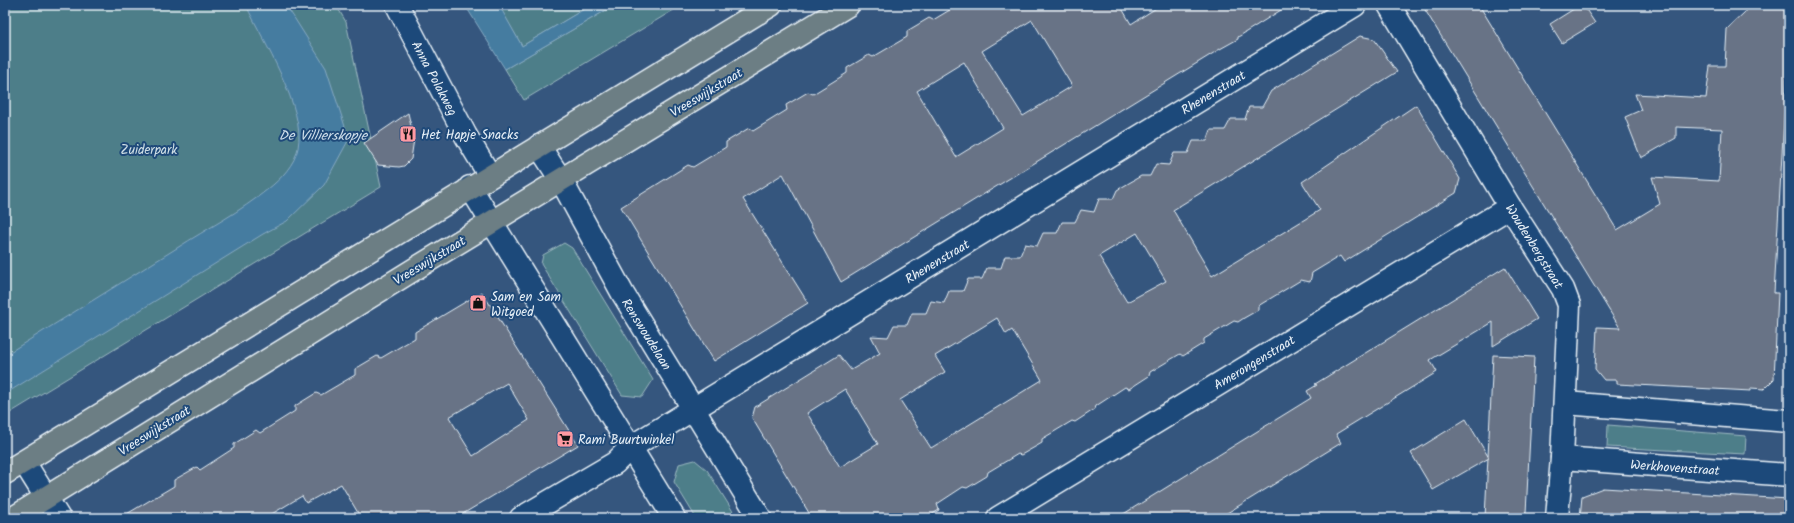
<svg xmlns="http://www.w3.org/2000/svg" width="1794" height="523" viewBox="0 0 1794 523" font-family="Kalam,sans-serif">
  <style>
    .green { fill: #4e7e89; stroke: #9bb8c0 }
    .water { fill: #447ba0; stroke: #86aac3 }
    .building { fill: #677386; stroke: #e8f1f8; fill-rule: evenodd }
    .lines { fill: none; stroke-linecap: round; stroke-linejoin: round }
    .minor-casing { stroke: #e8f1f8; stroke-width: 25 }
    .major-casing { stroke: #e8f1f8; stroke-width: 25 }
    .minor { stroke: #1f4a7a; stroke-width: 22 }
    .major { stroke: #6c7e84; stroke-width: 22 }
    .labels { text-anchor: middle; stroke-width: 4; stroke-linejoin: round; paint-order: stroke }
    .street-label { font-size: 13px; fill: #e8f1f8; stroke: #1f4a7a }
    .poi-label { font-size: 13px; fill: #e8f1f8; stroke: #1f4a7a; text-anchor: start }
    .park-label { font-size: 13px; fill: #d1e0e7; stroke: #1f4a7a }
    .water-label { font-size: 14px; font-style: italic; fill: #cfdfeb; stroke: #1f4a7a }
  </style>
  <rect width="100%" height="100%" fill="#35567e"/>
  <filter id="ink" filterUnits="userSpaceOnUse"><feTurbulence type="fractalNoise" baseFrequency=".025" numOctaves="2"/><feDisplacementMap in="SourceGraphic" scale="8" xChannelSelector="R" yChannelSelector="G"/><feConvolveMatrix kernelMatrix="1 2 1 2 8 2 1 2 1" color-interpolation-filters="sRGB"/></filter>
  <g filter="url(#ink)">
    <g class="green">
      <polygon points="5,5 336,5 346,22 381,187 5,416"/>
      <polygon points="498,5 591,5 522,46"/>
      <polygon points="615,5 682,5 524,100 505,69"/>
      <polygon points="564,243 572,248 653,380 642,397 622,395 541,264 543,255"/>
      <polygon points="1608,425 1746,436 1745,454 1607,447"/>
      <polygon points="695,460 707,470 737,518 696,518 674,482 679,464"/>
    </g>
    <g class="water">
      <path d="M 246,5 L 286,5 L 326,68 L 349,139 L 324,185 L 287,221 L 263,234 L 5,394 L 5,355 C 62,319 120,284 177,248 C 208,228 240,212 268,189 C 281,179 295,164 298,148 C 306,109 263,41 246,5 Z"/>
      <polygon points="465,5 499,5 522,46 591,5 615,5 505,69"/>
    </g>
    <g class="building">
      <path d="M 958,5 L 1120,5 L 1131,24 L 1161,5 L 1289,5 L 1238,37 L 1238,39 L 1220,49 L 841,282 L 783,174 L 743,199 L 808,303 L 714,361 L 621,207 L 688,165 L 693,167 L 726,147 L 726,142 L 749,128 L 753,131 L 787,110 L 786,105 L 808,92 L 813,94 L 847,73 L 847,68 L 869,55 L 873,57 L 907,37 L 907,31 L 929,18 L 933,20 ZM 1032,20 L 1072,86 L 1023,116 L 982,51 ZM 964,62 L 1003,128 L 956,157 L 917,91 Z"/>
      <polygon points="1422,5 1479,5 1617,230 1660,204 1652,177 1719,181 1722,129 1676,127 1676,138 1641,158 1625,117 1641,110 1635,94 1706,98 1710,66 1725,66 1727,29 1745,12 1745,5 1789,5 1789,33 1774,293 1778,293 1774,379 1764,389 1751,388 1751,391 1617,384 1617,380 1604,380 1595,369 1597,327 1620,328"/>
      <polygon points="1580,5 1583,5 1595,23 1562,43 1550,24"/>
      <path d="M 1360,36 L 1374,39 L 1397,72 L 1173,210 L 1212,276 L 1320,210 L 1302,182 L 1416,105 L 1460,179 L 1456,193 L 1344,262 L 1340,256 L 1312,273 L 1310,282 L 1301,280 L 1258,306 L 1258,310 L 1244,318 L 1238,322 L 1234,321 L 1204,339 L 1204,343 L 1183,356 L 1180,354 L 1150,372 L 1149,376 L 1129,389 L 1125,387 L 1096,406 L 1095,409 L 1075,422 L 1072,421 L 1042,439 L 1042,443 L 1021,455 L 1018,454 L 988,472 L 987,476 L 967,488 L 963,487 L 937,504 L 939,510 L 926,518 L 812,518 L 752,418 L 755,407 L 839,355 L 851,370 L 880,353 L 871,336 L 888,337 L 894,325 L 907,325 L 912,313 L 926,313 L 931,301 L 944,303 L 949,291 L 963,291 L 968,279 L 982,279 L 987,268 L 1001,268 L 1005,256 L 1020,256 L 1025,244 L 1037,246 L 1043,233 L 1057,233 L 1062,222 L 1075,222 L 1081,210 L 1094,212 L 1099,199 L 1113,199 L 1117,190 L 1141,176 L 1150,176 L 1156,164 L 1169,165 L 1174,153 L 1188,153 L 1193,141 L 1207,141 L 1211,130 L 1225,130 L 1231,119 L 1245,119 L 1249,107 L 1262,107 L 1271,91 ZM 1137,233 L 1166,281 L 1127,302 L 1099,256 ZM 997,318 L 1006,334 L 1012,330 L 1042,380 L 931,448 L 900,400 L 945,372 L 935,356 ZM 845,389 L 878,444 L 840,467 L 807,413 Z"/>
      <polygon points="408,113 414,139 411,159 404,166 399,167 378,165 364,143"/>
      <polygon points="1505,267 1537,319 1493,346 1493,322 1430,360 1437,372 1336,434 1341,443 1219,518 1117,518 1311,398 1307,391 1317,385 1315,384"/>
      <path d="M 482,292 L 578,445 L 456,518 L 361,518 L 341,484 L 306,503 L 302,496 L 265,518 L 120,518 L 174,486 L 174,480 L 197,467 L 200,470 L 234,448 L 234,444 L 256,430 L 260,433 L 295,411 L 295,406 L 316,393 L 321,395 L 355,375 L 355,369 L 377,356 L 381,358 L 415,338 L 415,332 ZM 507,383 L 529,420 L 473,456 L 449,417 Z"/>
      <polygon points="1493,355 1534,357 1526,513 1523,513 1523,518 1485,518"/>
      <polygon points="1466,419 1489,458 1433,490 1411,453"/>
      <polygon points="1603,488 1789,499 1789,518 1580,518 1582,496"/>
    </g>
    <g class="lines">
      <g class="minor-casing">
        <g id="minor">
          <polyline points="397,5 466,136 490,176"/>
          <polyline points="1389,5 1510,207 1563,289 1569,305 1562,458 1557,518"/>
          <polyline points="539,146 561,180 623,294 760,518"/>
          <polyline points="470,187 674,518"/>
          <polyline points="1565,403 1789,421"/>
          <polyline points="1562,458 1789,475"/>
          <polyline points="24,462 59,518"/>
          <polyline points="521,518 615,463 631,447 1355,5"/>
          <polyline points="998,518 1510,207"/>
        </g>
      </g>
      <g class="major-casing">
        <g id="major">
          <polyline points="5,473 771,5"/>
          <polyline points="13,518 418,267 848,5"/>
        </g>
      </g>
      <use href="#minor" class="minor"/>
      <use href="#major" class="major"/>
    </g>
  </g>
  <defs>
    <g id="restaurant-square" transform="scale(0.9)"><rect x="-9" y="-9" width="18" height="18" rx="4" fill="#ff9aa2" stroke="#1f4a7a"/><path d="M-5-6h1v4h1v-4h1v4h1v-4h1v5L-1.5 .5V6h-2V.5L-5-1ZM5-6V6H3V1.5H1.5Q1.5-4 5-6Z" fill="#111"/></g>
    <g id="shop-square" transform="scale(0.9)"><rect x="-9" y="-9" width="18" height="18" rx="4" fill="#ff9aa2" stroke="#1f4a7a"/><path d="M-5-2.5h2.3a2.7 3.5 0 0 1 5.4 0H5L5.5 6h-11ZM-1.5-2.5h3a1.5 2.3 0 0 0-3 0Z" fill="#111"/></g>
    <g id="supermarket-square" transform="scale(0.9)"><rect x="-9" y="-9" width="18" height="18" rx="4" fill="#ff9aa2" stroke="#1f4a7a"/><path d="M-6-5.5h2.5l.6 2H6L4.5 2H-2.5L-4.4-4H-6ZM-1.5 3.2a1.3 1.3 0 1 0 .1 0ZM3 3.2a1.3 1.3 0 1 0 .1 0Z" fill="#111"/></g>
  </defs>
  <g fill-rule="evenodd">
    <use href="#restaurant-square" x="408" y="134"/>
    <use href="#shop-square" x="478" y="303"/>
    <use href="#supermarket-square" x="565" y="439"/>
  </g>
  <g class="labels">
    <g class="street-label">
      <text transform="translate(435 78) rotate(62)" y="5">Anna Polakweg</text>
      <text transform="translate(706 92) rotate(-31)" y="5">Vreeswijkstraat</text>
      <text transform="translate(1213 92) rotate(-31)" y="5">Rhenenstraat</text>
      <text transform="translate(1535 246) rotate(58)" y="5">Woudenbergstraat</text>
      <text transform="translate(429 260) rotate(-31)" y="5">Vreeswijkstraat</text>
      <text transform="translate(937 261) rotate(-31)" y="5">Rhenenstraat</text>
      <text transform="translate(647 334) rotate(58)" y="5">Renswoudelaan</text>
      <text transform="translate(1254 362) rotate(-31)" y="5">Amerongenstraat</text>
      <text transform="translate(154 430) rotate(-32)" y="5">Vreeswijkstraat</text>
      <text transform="translate(1675 467) rotate(4)" y="5">Werkhovenstraat</text>
    </g>
    <g class="poi-label">
      <text x="421" y="139">Het Hapje Snacks</text>
      <text x="491" y="301">Sam en Sam<tspan x="491" dy="15">Witgoed</tspan></text>
      <text x="578" y="444">Rami Buurtwinkel</text>
    </g>
    <g class="park-label">
      <text x="149" y="154">Zuiderpark</text>
    </g>
    <g class="water-label">
      <text x="323" y="140">De Villierskopje</text>
    </g>
  </g>
  <rect width="1794" height="523" fill="none" stroke="#1f4a7a" stroke-width="20"/>
  <rect x="10" y="10" width="1774" height="503" fill="none" stroke="#e8f1f8" stroke-width="1.5" filter="url(#ink)"/>
</svg>
